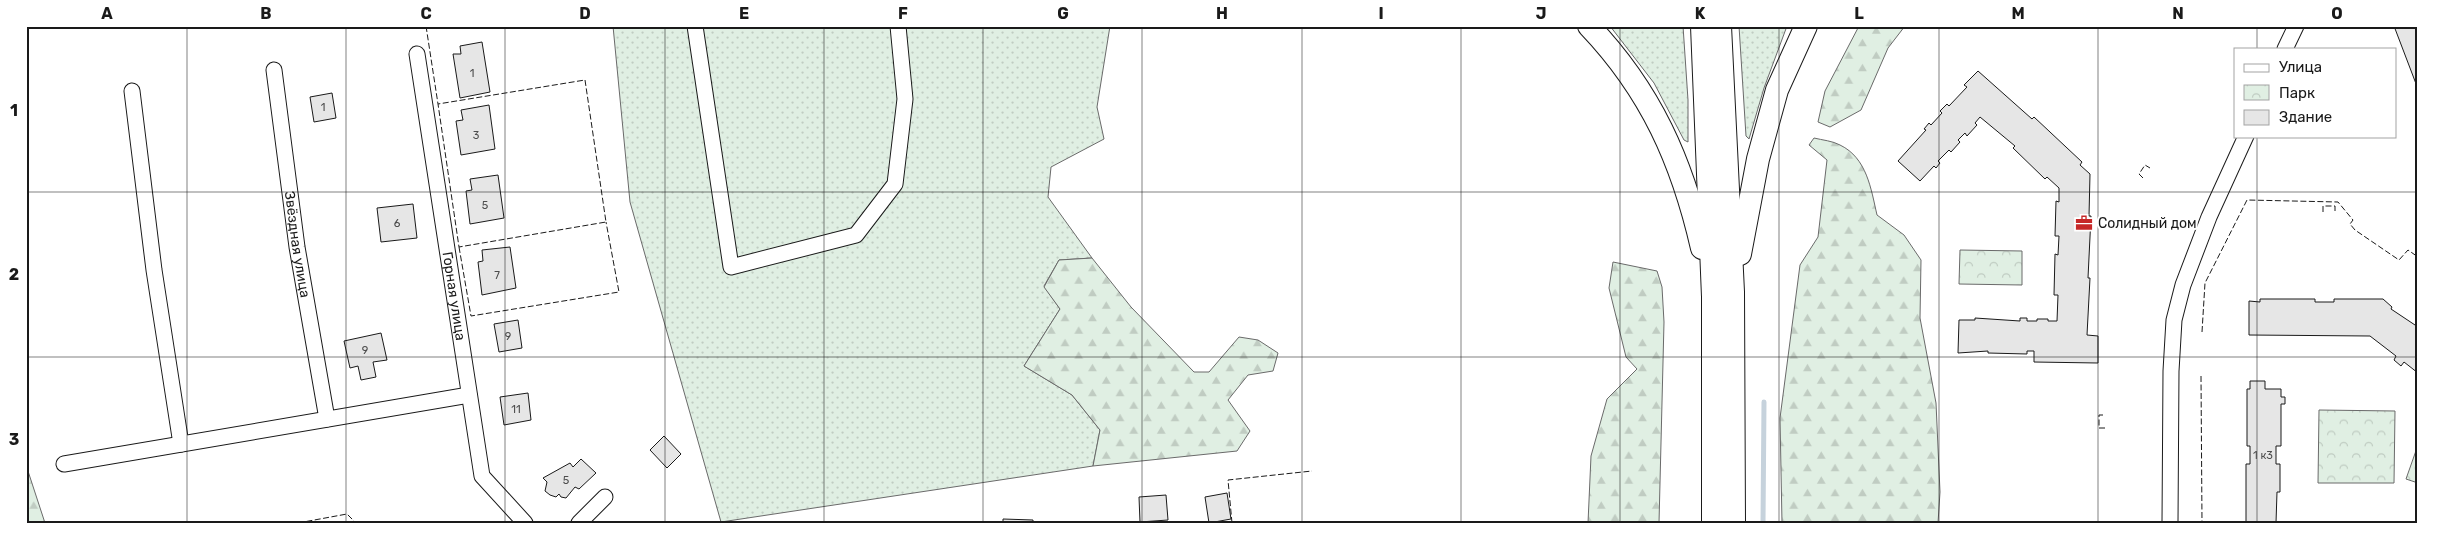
<svg xmlns="http://www.w3.org/2000/svg" width="2444" height="549" viewBox="0 0 2444 549" font-family="Rubik,sans-serif">
  <style>
    .grass { fill: url(#grass-dots); stroke: #6a6a6a }
    .forest { fill: url(#forest-firs); stroke: #6a6a6a }
    .park { fill: url(#park-crowns); stroke: #6a6a6a }
    .lines { fill: none; stroke-linecap: round; stroke-linejoin: round }
    .stream { stroke: #c6d2dc; stroke-width: 5 }
    .building { fill: #e6e6e6; stroke: #1a1a1a }
    .street-casing { stroke: #1a1a1a; stroke-width: 17 }
    .secondary-casing { stroke: #1a1a1a; stroke-width: 24 }
    .street { stroke: #fff; stroke-width: 15 }
    .secondary { stroke: #fff; stroke-width: 22 }
    .fence { stroke: #1a1a1a; stroke-width: 1; stroke-dasharray: 6 2.5; stroke-linecap: butt }
    .grid { fill: none; stroke: #1a1a1a; stroke-width: 1; stroke-opacity: 0.55 }
    .labels { text-anchor: middle; stroke-width: 4; stroke-linejoin: round; paint-order: stroke }
    .number-label { font-size: 11px; fill: #4d4d4d }
    .poi-label { font-size: 14px; fill: #1a1a1a; stroke: #fff; text-anchor: start }
    .street-label { font-size: 14px; fill: #1a1a1a; stroke: #fff }
    .neatline { fill: none; stroke: #1a1a1a; stroke-width: 2 }
    .grid-label { font-size: 16px; text-anchor: middle; font-weight: bold; fill: #1a1a1a }
  </style>
  <defs>
    <pattern id="grass-dots" width="8" height="8" patternUnits="userSpaceOnUse" patternTransform="scale(1.25)"><rect width="8" height="8" fill="#e0efe3"/><path d="M2 2h.1M6 6h.1" fill="none" stroke="#c0ccc2" stroke-width="1.8" stroke-linecap="round"/></pattern>
    <pattern id="forest-firs" width="22" height="20" patternUnits="userSpaceOnUse" patternTransform="scale(1.25)"><rect width="22" height="20" fill="#e0efe3"/><path d="M5 1l3.5 6h-7zM16 11l3.5 6h-7z" fill="#c0ccc2"/></pattern>
    <pattern id="park-crowns" width="20" height="18" patternUnits="userSpaceOnUse" patternTransform="scale(1.25)"><rect width="20" height="18" fill="#e0efe3"/><path d="M2 6a3 3 0 1 1 6 0M12 15a3 3 0 1 1 6 0" fill="none" stroke="#c0ccc2"/></pattern>
  </defs>
  <rect width="100%" height="100%" fill="#fff"/>
  <g class="grass">
    <polygon points="613,26 1110,26 1097,107 1104,139 1051,167 1048,197 1092,258 1059,260 1044,286 1060,309 1024,366 1072,395 1100,430 1093,466 721,522 630,202"/>
    <polygon points="1610,26 1683,26 1688,100 1688,142 1684,140 1654,83"/>
    <polygon points="1739,26 1787,26 1764,88 1749,139 1746,136"/>
  </g>
  <g class="forest">
    <polygon points="1859,26 1905,26 1888,48 1861,110 1830,127 1818,122 1825,91"/>
    <path d="M 1814,138 C 1822,140 1833,141 1840,145 C 1867,158 1871,189 1877,215 L 1904,235 L 1921,260 L 1920,318 L 1936,403 L 1940,492 L 1938,523 L 1782,523 L 1780,418 L 1800,265 L 1818,237 L 1827,160 L 1809,145 Z"/>
    <polygon points="1092,258 1131,307 1194,372 1209,372 1239,337 1258,340 1278,353 1273,371 1248,375 1228,400 1250,431 1237,451 1093,466 1100,430 1072,395 1024,366 1060,309 1044,287 1059,260"/>
    <polygon points="1613,262 1657,271 1662,287 1664,322 1659,523 1588,523 1591,456 1607,399 1637,369 1626,357 1609,288"/>
    <polygon points="26,465 45,523 26,523"/>
  </g>
  <g class="park">
    <polygon points="1960,250 2022,251 2022,285 1959,284"/>
    <polygon points="2319,410 2395,411 2394,483 2318,483"/>
    <polygon points="2418,445 2418,483 2406,479"/>
  </g>
  <g class="lines">
    <polyline class="stream" points="1763,523 1764,402"/>
  </g>
  <g class="building">
    <polygon points="2394,26 2418,26 2418,89"/>
    <polygon points="482,42 490,92 460,98 453,54 461,54 460,46"/>
    <polygon points="1978,71 2032,119 2034,117 2082,162 2080,165 2090,174 2089,216 2091,216 2088,278 2090,278 2087,335 2098,336 2098,363 2034,362 2034,351 2027,351 2027,354 1988,353 1988,351 1958,353 1959,320 1975,320 1975,318 2020,321 2020,318 2027,318 2027,321 2037,321 2037,319 2048,319 2048,321 2057,321 2058,295 2054,295 2055,254 2058,255 2059,236 2055,236 2056,201 2059,202 2059,188 2047,177 2045,179 2013,148 2015,146 1980,117 1975,123 1977,125 1967,136 1965,133 1958,140 1960,142 1951,152 1949,150 1938,161 1940,163 1936,168 1934,166 1920,181 1898,161 1926,130 1924,129 1929,123 1931,125 1942,113 1940,111 1947,104 1949,106 1967,87 1964,85"/>
    <polygon points="332,93 336,118 314,122 310,97"/>
    <polygon points="489,105 495,149 461,155 456,121 463,120 461,110"/>
    <polygon points="498,175 504,218 470,224 466,191 472,190 470,179"/>
    <polygon points="413,204 417,238 381,242 377,208"/>
    <polygon points="510,247 516,288 482,295 478,262 483,261 482,250"/>
    <polygon points="2260,299 2315,299 2315,302 2334,302 2334,299 2383,299 2392,307 2391,309 2418,327 2418,373 2404,362 2401,366 2394,360 2396,356 2370,336 2249,335 2249,301 2260,302"/>
    <polygon points="518,320 522,348 499,352 494,324"/>
    <polygon points="381,333 387,360 373,362 376,377 361,380 358,366 350,368 344,341"/>
    <polygon points="2250,381 2265,381 2265,389 2281,389 2281,397 2285,397 2285,404 2281,404 2281,446 2276,446 2276,464 2280,464 2280,492 2277,492 2276,523 2246,523 2246,464 2250,464 2250,446 2247,446 2247,389 2250,389"/>
    <polygon points="528,393 531,420 504,425 500,397"/>
    <polygon points="664,436 681,454 667,468 650,450"/>
    <polygon points="581,459 596,473 579,489 575,487 566,498 561,497 559,494 556,497 550,495 545,491 547,482 543,478 570,463 573,467"/>
    <polygon points="1227,493 1231,519 1209,523 1205,497"/>
    <polygon points="1166,495 1168,520 1140,522 1139,497"/>
    <polygon points="1003,519 1033,520 1033,523 1003,523"/>
  </g>
  <g class="lines">
    <g class="street-casing">
      <g id="street">
        <polyline points="695,26 731,267 856,235 895,184 905,99 898,26"/>
        <polyline points="2285,49 2296,26"/>
        <path id="s1" d="M 417,54 L 482,476 L 525,523"/>
        <path id="s2" d="M 274,70 L 297,247 L 327,419"/>
        <polyline points="132,91 154,270 181,444"/>
        <polyline points="64,464 469,395"/>
        <polyline points="579,523 605,497"/>
        <polyline points="2170,523 2171,371 2174,320 2183,285 2209,217 2246,136"/>
      </g>
    </g>
    <g class="secondary-casing">
      <g id="secondary">
        <path d="M 1589,26 C 1651,91 1682,161 1702,248"/>
        <polyline points="1702,26 1713,297 1713,523"/>
        <polyline points="1720,26 1733,292 1734,523"/>
        <polyline points="1740,254 1758,159 1777,90 1806,26"/>
      </g>
    </g>
    <use href="#street" class="street"/>
    <use href="#secondary" class="secondary"/>
    <g class="fence">
      <polyline points="426,26 438,104"/>
      <polygon points="585,80 606,222 459,247 438,104"/>
      <polyline points="2416,134 2418,131"/>
      <polyline points="2143,178 2139,174 2145,165 2150,168"/>
      <polyline points="2323,212 2323,206 2335,206 2335,212"/>
      <polyline points="459,247 471,316 619,292 606,222"/>
      <polyline points="2202,332 2205,283 2247,200 2338,202 2353,220 2350,224 2355,230 2399,260 2408,250 2418,257"/>
      <polyline points="2201,376 2202,523"/>
      <polyline points="2105,428 2099,428 2099,415 2105,415"/>
      <polyline points="298,523 347,514 356,523"/>
      <polyline points="1232,523 1228,480 1312,471"/>
    </g>
  </g>
  <path class="grid" d="M 187,26 L 187,523M 346,26 L 346,523M 505,26 L 505,523M 665,26 L 665,523M 824,26 L 824,523M 983,26 L 983,523M 1142,26 L 1142,523M 1302,26 L 1302,523M 1461,26 L 1461,523M 1620,26 L 1620,523M 1779,26 L 1779,523M 1939,26 L 1939,523M 2098,26 L 2098,523M 2257,26 L 2257,49M 2257,136 L 2257,523M 26,192 L 2418,192M 26,357 L 2418,357"/>
  <defs>
    <g id="office-bare" transform="scale(1.35)"><path d="M-6-3h4V-5.5h4V-3h4V5H-6ZM-1-4.5V-3h2v-1.5ZM-6 0V1H6V0Z" fill="#c62828" stroke="#fff" stroke-width="2.5" paint-order="stroke"/></g>
  </defs>
  <g fill-rule="evenodd">
    <use href="#office-bare" x="2084" y="223"/>
  </g>
  <g class="labels">
    <g class="number-label">
      <text x="472" y="77">1</text>
      <text x="323" y="111">1</text>
      <text x="476" y="139">3</text>
      <text x="485" y="209">5</text>
      <text x="397" y="227">6</text>
      <text x="497" y="279">7</text>
      <text x="508" y="340">9</text>
      <text x="365" y="354">9</text>
      <text x="516" y="413">11</text>
      <text x="2263" y="459">1 к3</text>
      <text x="566" y="484">5</text>
    </g>
    <g class="poi-label">
      <text x="2098" y="228">Солидный дом</text>
    </g>
    <g class="street-label">
      <text dy="5" stroke="none"><textPath href="#s2" startOffset="176">Звёздная улица</textPath></text>
      <text dy="5" stroke="none"><textPath href="#s1" startOffset="245">Горная улица</textPath></text>
    </g>
  </g>
  <rect width="2444" height="549" fill="none" stroke="#ffffff" stroke-width="55"/>
  <rect x="2234" y="48" width="162" height="90" fill="#ffffff" stroke="#a3a3a3"/>
  <rect x="2244" y="64" width="25" height="8" fill="#ffffff" stroke="#a3a3a3"/>
  <text x="2279" y="72" font-size="15" fill="#1a1a1a">Улица</text>
  <rect x="2244" y="85" width="25" height="15" fill="url(#park-crowns)" stroke="#a3a3a3"/>
  <text x="2279" y="98" font-size="15" fill="#1a1a1a">Парк</text>
  <rect x="2244" y="110" width="25" height="15" fill="#e6e6e6" stroke="#a3a3a3"/>
  <text x="2279" y="122" font-size="15" fill="#1a1a1a">Здание</text>
  <rect x="28" y="28" width="2388" height="494" class="neatline"/>
  <g class="grid-label">
    <text x="107" y="19">A</text>
    <text x="266" y="19">B</text>
    <text x="426" y="19">C</text>
    <text x="585" y="19">D</text>
    <text x="744" y="19">E</text>
    <text x="903" y="19">F</text>
    <text x="1063" y="19">G</text>
    <text x="1222" y="19">H</text>
    <text x="1381" y="19">I</text>
    <text x="1541" y="19">J</text>
    <text x="1700" y="19">K</text>
    <text x="1859" y="19">L</text>
    <text x="2018" y="19">M</text>
    <text x="2178" y="19">N</text>
    <text x="2337" y="19">O</text>
    <text x="14" y="116">1</text>
    <text x="14" y="280">2</text>
    <text x="14" y="445">3</text>
  </g>
</svg>
